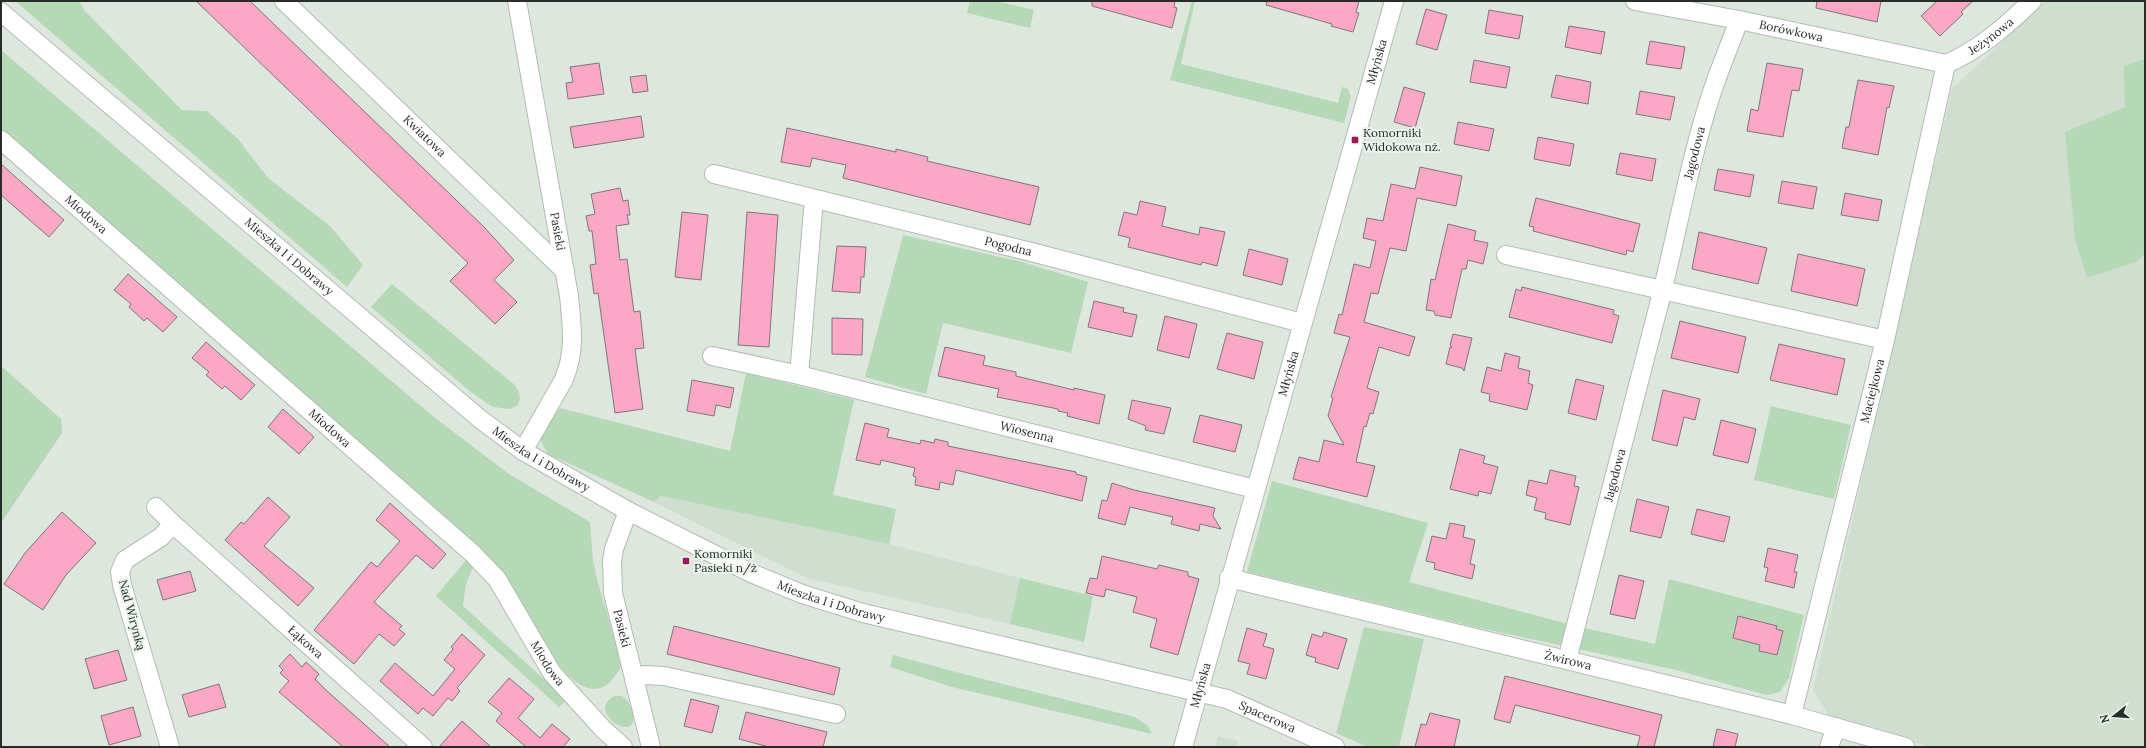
<svg xmlns="http://www.w3.org/2000/svg" width="2146" height="748" viewBox="0 0 2146 748" font-family="Lora,serif">
  <style>
    .built { fill: #cfdecf }
    .green { fill: #b5d9b6 }
    .building { fill: #faa8c5; stroke: #817579 }
    .lines { fill: none; stroke-linecap: round; stroke-linejoin: round }
    .minor-casing { stroke: #b3bcb3; stroke-width: 20 }
    .minor { stroke: #fff; stroke-width: 18 }
    .poi-dot { fill: #a2155c; stroke: #ebf4eb; stroke-width: 1.5 }
    .labels { text-anchor: middle; stroke-width: 4; stroke-linejoin: round; paint-order: stroke }
    .street-label { font-size: 12px; fill: #292d29; stroke: #ebf4eb }
    .poi-label { font-size: 12px; fill: #292d29; stroke: #ebf4eb; text-anchor: start }
  </style>
  <rect width="100%" height="100%" fill="#dee7de"/>
  <g class="built">
    <polygon points="2045,1 2145,1 2145,747 1931,747 1830,718 1813,690 1952,89"/>
    <polygon points="661,496 889,544 1020,578 1010,624 807,578 654,502"/>
    <polygon points="1218,736 1238,741 1237,747 1215,746"/>
  </g>
  <g class="green">
    <polygon points="15,1 79,1 85,11 182,110 207,111 238,139 268,178 330,226 363,265 347,287"/>
    <polygon points="970,1 995,1 1034,10 1030,28 967,13"/>
    <polygon points="1192,1 1195,1 1181,64 1338,103 1342,87 1348,89 1351,97 1344,123 1170,80"/>
    <path d="M 1,50 L 434,417 L 509,474 L 590,522 L 593,561 L 598,583 L 622,664 C 590,733 541,640 524,612 L 1,132 Z"/>
    <polygon points="2145,59 2145,254 2136,262 2087,278 2075,239 2065,132 2125,107 2124,66"/>
    <polygon points="903,235 1022,262 1088,282 1071,353 943,323 926,394 865,377"/>
    <polygon points="392,284 515,385 519,392 520,398 518,405 510,409 493,407 472,393 371,307"/>
    <polygon points="1,366 61,419 62,433 1,523"/>
    <polygon points="746,373 854,400 833,495 896,509 889,544 661,496 654,502 548,454 540,439 548,423 560,408 730,451"/>
    <polygon points="1771,406 1851,425 1834,499 1754,480"/>
    <polygon points="1272,481 1428,523 1409,582 1576,626 1655,644 1669,579 1804,615 1789,678 1780,692 1766,695 1676,670 1475,627 1247,572"/>
    <polygon points="468,558 474,565 466,584 463,606 567,700 559,707 436,596"/>
    <polygon points="1020,578 1093,596 1084,642 1010,624"/>
    <polygon points="1364,627 1424,639 1399,747 1368,747 1336,733"/>
    <polygon points="893,655 975,677 1135,717 1148,726 1152,734 952,687 890,667"/>
    <path d="M 615,696 L 622,696 C 629,701 631,706 633,714 C 639,746 583,711 615,696 Z"/>
  </g>
  <g class="building">
    <polygon points="196,1 250,1 484,227 514,260 494,280 517,302 495,324 450,281 468,263"/>
    <polygon points="1092,1 1175,1 1174,7 1177,8 1172,28 1092,6"/>
    <polygon points="1267,1 1359,1 1356,12 1359,13 1353,32 1331,26 1332,24 1266,5"/>
    <polygon points="1817,1 1881,1 1877,22 1816,8"/>
    <polygon points="1937,1 1973,1 1961,12 1963,14 1940,36 1921,16"/>
    <polygon points="1426,9 1447,15 1437,50 1416,44"/>
    <polygon points="1489,10 1523,16 1519,39 1485,33"/>
    <polygon points="1569,26 1605,32 1601,54 1565,47"/>
    <polygon points="1650,41 1685,47 1681,69 1646,64"/>
    <polygon points="1474,60 1510,67 1506,88 1470,82"/>
    <polygon points="599,63 604,94 568,99 566,83 573,82 570,67"/>
    <polygon points="1767,63 1803,69 1799,91 1792,90 1783,137 1747,131 1751,109 1758,111"/>
    <polygon points="646,75 648,91 633,93 630,77"/>
    <polygon points="1556,75 1591,82 1588,104 1551,97"/>
    <polygon points="1858,80 1894,86 1889,108 1887,107 1878,155 1842,148 1846,127 1849,127"/>
    <polygon points="1404,87 1425,93 1415,128 1394,122"/>
    <polygon points="1640,91 1675,97 1670,120 1636,114"/>
    <polygon points="641,116 644,137 574,148 570,127"/>
    <polygon points="1458,122 1494,129 1489,151 1454,144"/>
    <polygon points="787,128 896,152 896,149 928,157 927,161 1039,187 1030,225 843,178 846,165 812,158 810,167 781,162"/>
    <polygon points="1538,137 1574,144 1570,166 1534,159"/>
    <polygon points="1620,153 1656,159 1652,181 1616,174"/>
    <polygon points="1,164 64,220 49,237 1,195"/>
    <polygon points="1420,167 1462,176 1456,206 1417,198 1406,251 1390,248 1378,294 1371,293 1364,322 1415,337 1409,356 1379,347 1367,388 1379,392 1373,414 1370,413 1366,427 1364,426 1356,462 1375,466 1367,497 1293,479 1299,457 1319,462 1324,440 1344,445 1328,416 1333,398 1331,397 1350,337 1334,333 1339,314 1342,315 1354,264 1370,268 1376,241 1363,238 1367,218 1383,221 1391,184 1415,189"/>
    <polygon points="1718,169 1754,175 1750,197 1714,190"/>
    <polygon points="1782,181 1817,187 1813,209 1778,203"/>
    <polygon points="620,188 623,201 628,200 630,215 627,215 629,224 616,226 620,260 627,259 634,312 640,311 644,348 635,349 643,409 615,413 598,293 594,294 590,265 596,264 592,231 589,231 586,216 595,214 591,194"/>
    <polygon points="1845,193 1882,200 1878,221 1841,215"/>
    <polygon points="1536,198 1640,224 1633,252 1627,250 1626,255 1533,231 1534,227 1529,226"/>
    <polygon points="1140,201 1166,207 1162,226 1199,235 1200,227 1225,232 1217,266 1202,262 1201,265 1128,247 1130,238 1118,235 1124,212 1137,215"/>
    <polygon points="682,212 708,215 701,280 675,277"/>
    <polygon points="747,212 778,215 769,347 738,345"/>
    <polygon points="1448,224 1476,231 1474,240 1488,243 1483,264 1468,260 1466,269 1462,269 1451,318 1435,315 1434,311 1426,310 1431,279 1435,280"/>
    <polygon points="1699,232 1767,248 1758,284 1692,269"/>
    <polygon points="837,246 866,247 864,277 861,277 860,293 832,291"/>
    <polygon points="1249,249 1288,259 1282,285 1243,275"/>
    <polygon points="1798,254 1865,269 1857,306 1791,291"/>
    <polygon points="128,274 177,317 163,332 147,318 144,321 129,307 131,304 114,290"/>
    <polygon points="1522,287 1614,310 1613,314 1619,316 1612,343 1509,317 1516,289 1521,291"/>
    <polygon points="1094,301 1124,308 1123,312 1137,315 1132,337 1088,327"/>
    <polygon points="1165,316 1197,324 1189,358 1157,350"/>
    <polygon points="832,318 863,319 862,355 832,354"/>
    <polygon points="1680,321 1746,337 1738,373 1671,358"/>
    <polygon points="1227,333 1263,342 1254,379 1217,369"/>
    <polygon points="1453,334 1472,338 1464,371 1462,368 1446,364 1450,347 1452,347 1450,345"/>
    <polygon points="206,342 255,385 241,400 225,386 222,389 206,375 209,372 192,358"/>
    <polygon points="1779,344 1845,359 1837,395 1770,380"/>
    <polygon points="945,347 985,356 983,365 1016,372 1016,376 1074,390 1074,388 1105,395 1099,424 1067,416 1068,413 1058,411 1058,409 997,397 999,389 938,376"/>
    <polygon points="1505,353 1520,357 1518,368 1530,371 1528,383 1533,385 1527,410 1489,401 1490,394 1481,392 1487,367 1501,371"/>
    <polygon points="1576,379 1604,386 1596,420 1568,413"/>
    <polygon points="692,380 734,388 730,408 716,405 714,416 687,411"/>
    <polygon points="1663,390 1700,399 1695,420 1684,417 1677,446 1652,440"/>
    <polygon points="1132,400 1171,408 1164,434 1145,430 1146,426 1128,419"/>
    <polygon points="283,409 314,437 299,454 268,427"/>
    <polygon points="1200,415 1242,425 1235,452 1193,442"/>
    <polygon points="1721,420 1756,429 1748,463 1713,455"/>
    <polygon points="865,423 889,429 887,437 920,444 921,440 934,443 935,439 948,442 948,446 1076,472 1076,474 1087,477 1082,501 956,470 953,485 940,482 939,490 915,485 916,477 913,476 915,468 881,460 880,465 856,460"/>
    <polygon points="1460,449 1485,456 1483,463 1498,467 1491,494 1479,491 1478,496 1450,489"/>
    <polygon points="1550,470 1576,476 1574,486 1579,487 1570,525 1545,519 1546,513 1534,510 1537,498 1526,495 1529,480 1547,484"/>
    <polygon points="1112,483 1134,490 1215,508 1213,516 1221,529 1200,524 1199,531 1171,524 1173,517 1130,507 1125,525 1098,518 1102,500 1107,501"/>
    <polygon points="268,497 290,517 264,546 314,588 298,606 225,540 241,522 244,524"/>
    <polygon points="1637,499 1669,507 1661,538 1630,531"/>
    <polygon points="390,503 446,554 433,569 416,555 374,602 402,626 399,629 405,634 394,646 379,634 354,664 314,630 371,562 377,567 400,541 376,520"/>
    <polygon points="1697,509 1730,517 1724,542 1691,534"/>
    <polygon points="62,512 96,543 66,575 43,610 4,584 25,553"/>
    <polygon points="1450,523 1465,526 1463,537 1475,540 1470,564 1475,565 1472,579 1434,569 1435,563 1426,561 1432,536 1446,539"/>
    <polygon points="1768,548 1798,555 1794,572 1797,572 1794,588 1765,581 1768,568 1764,567"/>
    <polygon points="1102,556 1157,569 1159,565 1188,572 1188,576 1199,579 1178,655 1150,647 1157,619 1133,612 1137,597 1106,589 1104,597 1086,593 1090,578 1097,579"/>
    <polygon points="190,571 196,591 163,600 157,580"/>
    <polygon points="1619,575 1644,581 1635,619 1610,614"/>
    <polygon points="1738,616 1777,626 1776,629 1783,631 1777,655 1759,651 1760,645 1733,638"/>
    <polygon points="674,626 840,668 834,695 667,654"/>
    <polygon points="1247,628 1267,634 1263,646 1274,649 1266,679 1247,674 1250,664 1238,661"/>
    <polygon points="1324,632 1347,639 1338,669 1315,662 1316,658 1306,655 1312,634 1322,637"/>
    <polygon points="462,634 485,655 457,688 460,691 452,701 448,698 433,716 423,708 418,714 380,681 395,663 433,696 455,669 444,660 453,649 451,647"/>
    <polygon points="118,650 127,680 94,689 85,659"/>
    <polygon points="290,654 302,667 306,662 319,674 315,679 327,691 390,747 343,747 279,692 289,681 280,673 283,670 279,666"/>
    <polygon points="1505,676 1662,715 1654,747 1637,747 1640,736 1515,705 1510,723 1494,719"/>
    <polygon points="509,678 534,699 518,718 540,738 552,724 570,739 563,747 526,747 496,721 502,713 488,702"/>
    <polygon points="219,684 226,707 189,717 182,695"/>
    <polygon points="691,699 719,706 712,733 684,726"/>
    <polygon points="133,707 141,736 109,745 101,716"/>
    <polygon points="746,712 827,732 823,747 769,747 739,739"/>
    <polygon points="1430,713 1460,720 1454,747 1415,747 1421,724 1426,725"/>
    <polygon points="462,721 491,747 439,747"/>
    <polygon points="1717,729 1738,734 1735,747 1713,747"/>
  </g>
  <g class="lines">
    <g class="minor-casing">
      <g id="minor">
        <path id="s1" d="M 284,1 L 565,271"/>
        <path id="s2" d="M 517,1 L 569,296 C 572,326 576,353 563,381 L 523,451"/>
        <path id="s3" d="M 1635,1 L 1739,20 L 1946,64"/>
        <path id="s4" d="M 1,12 L 480,419 L 523,451 L 628,511 L 751,573 L 802,594 L 863,613 L 1227,699 L 1335,747"/>
        <path id="s5" d="M 1946,64 C 1979,50 2006,26 2032,1"/>
        <path id="s6" d="M 1,140 L 472,553 L 497,579 L 552,673 L 604,730 L 623,747"/>
        <path id="s7" d="M 714,174 L 1039,254 L 1302,323"/>
        <polyline points="1506,255 1885,340"/>
        <path id="s8" d="M 712,356 L 799,375 L 1255,489"/>
        <polyline points="799,375 814,199"/>
        <polyline points="156,507 173,524"/>
        <path id="s9" d="M 628,511 L 614,549 L 612,561 L 613,593 L 651,747"/>
        <path id="s10" d="M 1229,578 L 1792,715 L 1905,747"/>
        <path id="s11" d="M 1567,660 C 1597,544 1627,428 1657,312 C 1676,240 1688,166 1711,95 C 1719,70 1730,45 1739,20"/>
        <polyline points="634,678 645,675 664,676 836,714"/>
        <path id="s12" d="M 1792,715 L 1885,340 L 1946,64"/>
        <path id="s13" d="M 170,747 L 122,585 L 120,572 L 125,560 L 161,537 L 173,524 L 423,747"/>
        <path id="s14" d="M 1183,747 L 1394,1"/>
        <polyline points="1829,747 1836,727"/>
      </g>
    </g>
    <use href="#minor" class="minor"/>
  </g>
  <g class="poi-dot">
    <rect x="1351" y="136" width="8" height="8" rx="2"/>
    <rect x="682" y="557" width="8" height="8" rx="2"/>
  </g>
  <g class="labels">
    <g class="street-label">
      <text dy="4" stroke="none"><textPath href="#s3" startOffset="159">Borówkowa</textPath></text>
      <text dy="4" stroke="none"><textPath href="#s5" startOffset="53">Jeżynowa</textPath></text>
      <text dy="4" stroke="none"><textPath href="#s14" startOffset="712">Młyńska</textPath></text>
      <text dy="4" stroke="none"><textPath href="#s1" startOffset="195">Kwiatowa</textPath></text>
      <text dy="4" stroke="none"><textPath href="#s11" startOffset="523">Jagodowa</textPath></text>
      <text dy="4" stroke="none"><textPath href="#s6" startOffset="113">Miodowa</textPath></text>
      <text dy="4" stroke="none"><textPath href="#s2" startOffset="234">Pasieki</textPath></text>
      <text dy="4" stroke="none"><textPath href="#s7" startOffset="303">Pogodna</textPath></text>
      <text dy="4" stroke="none"><textPath href="#s4" startOffset="378">Mieszka I i Dobrawy</textPath></text>
      <text dy="4" stroke="none"><textPath href="#s14" startOffset="388">Młyńska</textPath></text>
      <text dy="4" stroke="none"><textPath href="#s12" startOffset="334">Maciejkowa</textPath></text>
      <text dy="4" stroke="none"><textPath href="#s6" startOffset="437">Miodowa</textPath></text>
      <text dy="4" stroke="none"><textPath href="#s8" startOffset="324">Wiosenna</textPath></text>
      <text dy="4" stroke="none"><textPath href="#s4" startOffset="702">Mieszka I i Dobrawy</textPath></text>
      <text dy="4" stroke="none"><textPath href="#s11" startOffset="191">Jagodowa</textPath></text>
      <text dy="4" stroke="none"><textPath href="#s4" startOffset="1026">Mieszka I i Dobrawy</textPath></text>
      <text transform="translate(132 615) rotate(75)" y="4">Nad Wirynką</text>
      <text dy="4" stroke="none"><textPath href="#s9" startOffset="121">Pasieki</textPath></text>
      <text dy="4" stroke="none"><textPath href="#s13" startOffset="433">Łąkowa</textPath></text>
      <text dy="4" stroke="none"><textPath href="#s10" startOffset="349">Żwirowa</textPath></text>
      <text dy="4" stroke="none"><textPath href="#s6" startOffset="761">Miodowa</textPath></text>
      <text dy="4" stroke="none"><textPath href="#s14" startOffset="64">Młyńska</textPath></text>
      <text dy="4" stroke="none"><textPath href="#s4" startOffset="1478">Spacerowa</textPath></text>
    </g>
    <g class="poi-label">
      <text x="1363" y="137">Komorniki<tspan x="1363" dy="14">Widokowa nż.</tspan></text>
      <text x="694" y="558">Komorniki<tspan x="694" dy="14">Pasieki n/ż</tspan></text>
    </g>
  </g>
  <rect width="2146" height="748" fill="none" stroke="#292d29" stroke-width="4"/>
  <g transform="translate(2114 716) rotate(253)" stroke="#ebf4eb" stroke-width="3" paint-order="stroke">
  <path d="M0-3L7 15L0 10L-7 15Z" fill="#292d29"/>
  <text y="-6" font-size="11" font-weight="bold" text-anchor="middle" fill="#292d29">N</text>
  </g>
</svg>
